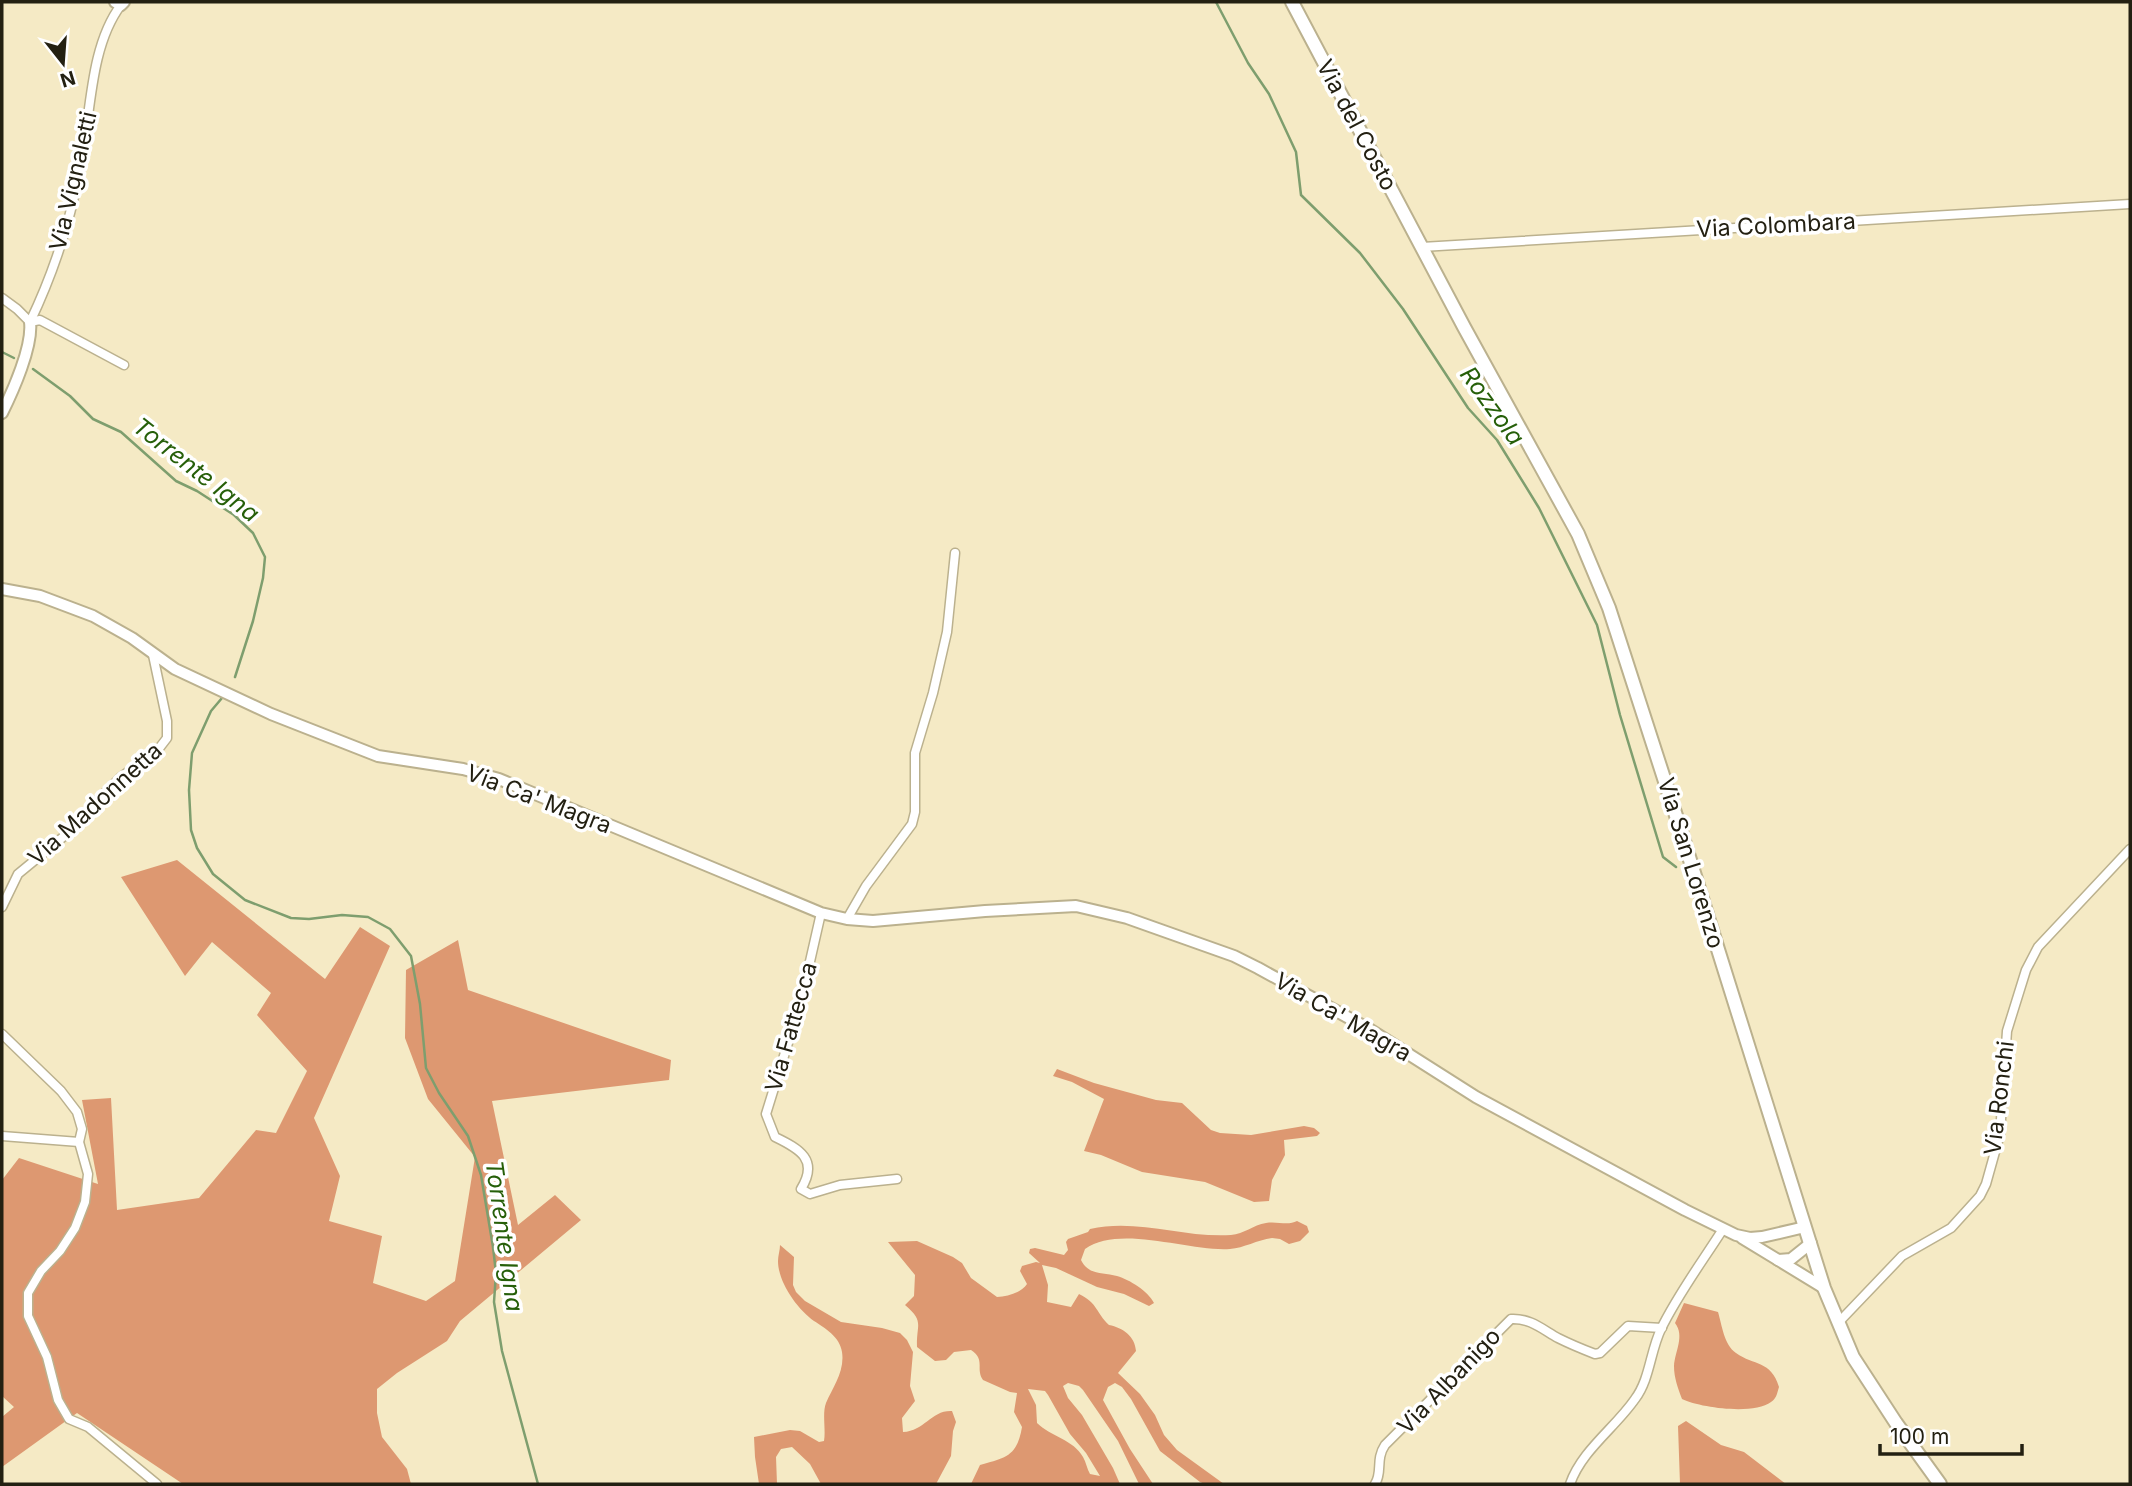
<svg xmlns="http://www.w3.org/2000/svg" width="2132" height="1486" viewBox="0 0 2132 1486" font-family="Inter,sans-serif">
  <style>
    .forest { fill: #dd9871; fill-rule: evenodd }
    .lines { fill: none; stroke-linecap: round; stroke-linejoin: round }
    .stream { stroke: #7e9e6e; stroke-width: 2.5 }
    .minor-casing { stroke: #bbb18e; stroke-width: 11 }
    .tertiary-casing { stroke: #bbb18e; stroke-width: 14 }
    .secondary-casing { stroke: #bbb18e; stroke-width: 16 }
    .minor { stroke: #fff; stroke-width: 8 }
    .tertiary { stroke: #fff; stroke-width: 10 }
    .secondary { stroke: #fff; stroke-width: 12 }
    .labels { text-anchor: middle; stroke-width: 7; stroke-linejoin: round; paint-order: stroke }
    .street-label { font-size: 23px; fill: #232012; stroke: #fff }
    .water-label { font-size: 24px; font-style: italic; fill: #265f09; stroke: #fff }
  </style>
  <rect width="100%" height="100%" fill="#f5eac5"/>
  <g class="forest">
    <polygon points="177,860 325,979 360,927 390,946 314,1118 340,1176 329,1221 382,1236 373,1283 426,1301 455,1281 475,1157 428,1099 405,1038 406,970 458,940 468,990 671,1060 669,1080 492,1101 518,1225 555,1195 581,1220 460,1321 447,1341 397,1373 377,1389 377,1413 382,1437 407,1469 411,1484 183,1484 77,1413 2,1467 2,1417 14,1407 2,1396 2,1180 19,1158 98,1184 82,1100 111,1098 117,1210 199,1198 256,1130 276,1133 307,1071 257,1015 271,993 212,942 185,976 121,877"/>
    <polygon points="1057,1069 1094,1083 1156,1100 1182,1103 1211,1130 1220,1133 1251,1135 1304,1126 1314,1128 1320,1133 1317,1136 1284,1140 1285,1155 1272,1180 1269,1201 1254,1202 1205,1182 1142,1172 1101,1155 1084,1151 1104,1099 1072,1082 1053,1076"/>
    <path d="M 1297,1221 L 1307,1226 L 1309,1232 L 1300,1241 L 1289,1244 L 1280,1239 L 1272,1238 C 1257,1240 1244,1248 1230,1249 C 1190,1252 1120,1224 1085,1249 L 1081,1260 C 1089,1276 1103,1272 1117,1276 C 1130,1280 1148,1291 1154,1303 L 1149,1306 L 1124,1294 L 1097,1287 L 1056,1268 L 1042,1265 L 1048,1285 L 1047,1302 L 1071,1307 L 1079,1294 C 1098,1303 1096,1313 1109,1325 C 1123,1328 1135,1336 1136,1351 L 1118,1373 L 1140,1394 L 1155,1415 L 1164,1435 L 1177,1450 L 1224,1484 L 1205,1484 L 1200,1482 L 1160,1451 L 1131,1399 L 1122,1387 L 1115,1383 L 1108,1387 L 1103,1400 L 1130,1449 L 1153,1484 L 1139,1484 L 1118,1441 L 1083,1390 L 1079,1386 L 1068,1383 L 1063,1386 L 1068,1398 L 1082,1415 L 1113,1468 L 1120,1484 L 971,1484 L 980,1465 C 1005,1458 1017,1457 1022,1427 L 1014,1412 L 1017,1393 L 1010,1392 L 983,1380 C 975,1368 986,1360 971,1350 L 954,1352 L 946,1360 L 935,1361 L 917,1347 C 916,1324 925,1322 905,1305 L 914,1296 L 915,1275 L 888,1242 L 917,1241 L 953,1257 L 962,1263 L 971,1278 L 997,1297 C 1008,1296 1021,1293 1027,1284 L 1020,1271 L 1022,1266 L 1036,1262 L 1040,1263 L 1029,1253 L 1030,1249 L 1035,1248 L 1064,1255 L 1068,1250 L 1066,1242 L 1068,1239 L 1088,1232 L 1090,1229 C 1137,1218 1183,1238 1231,1235 C 1244,1234 1253,1225 1266,1223 C 1277,1221 1288,1226 1297,1221 ZM 1028,1389 L 1045,1391 L 1048,1395 L 1070,1434 L 1086,1453 L 1100,1476 L 1090,1474 C 1087,1469 1086,1462 1083,1457 C 1074,1440 1050,1436 1037,1423 L 1036,1405 Z"/>
    <path d="M 780,1245 L 794,1257 L 793,1285 L 796,1292 L 805,1301 L 841,1322 L 882,1328 L 900,1333 L 907,1340 L 913,1352 L 910,1386 L 915,1401 L 902,1418 L 903,1432 C 925,1431 931,1410 952,1411 L 956,1422 L 953,1431 L 951,1456 L 936,1484 L 821,1484 L 810,1464 L 792,1447 L 781,1449 L 776,1457 L 777,1484 L 759,1484 L 755,1457 L 754,1437 L 790,1430 L 800,1431 L 819,1442 L 824,1441 C 826,1430 822,1413 826,1403 C 833,1387 845,1371 842,1352 C 840,1337 825,1328 814,1321 C 797,1309 778,1282 778,1261 C 778,1256 780,1250 780,1245 Z"/>
    <path d="M 1684,1303 L 1718,1312 C 1722,1325 1724,1345 1736,1353 C 1754,1366 1771,1360 1779,1387 C 1777,1393 1777,1398 1771,1402 C 1754,1415 1701,1408 1682,1399 C 1678,1388 1674,1378 1674,1366 C 1675,1351 1685,1336 1675,1323 Z"/>
    <polygon points="1686,1421 1721,1445 1744,1452 1786,1484 1680,1484 1678,1426"/>
  </g>
  <g class="lines">
    <g class="stream">
      <polyline points="1216,2 1248,63 1269,94 1296,152 1301,195 1360,253 1403,309 1468,408 1497,440 1539,508 1597,625 1620,715 1663,857 1676,867"/>
      <polyline points="2,352 14,358"/>
      <polyline points="33,369 70,396 93,419 121,432 176,481 197,491 234,515 253,533 265,557 263,578 253,621 235,677"/>
      <polyline points="222,698 211,711 192,753 189,790 191,830 197,848 213,874 245,900 291,918 309,919 342,915 368,917 390,929 411,956 420,1004 426,1068 439,1093 468,1136 481,1175 493,1247 496,1273 494,1302 502,1351 538,1484"/>
    </g>
    <g class="minor-casing">
      <g id="minor">
        <polyline points="1422,247 2130,204"/>
        <polyline points="2,298 17,309 30,322"/>
        <path d="M 30,322 C 53,274 70,222 80,169 C 91,117 89,47 121,5"/>
        <polyline points="30,322 40,320 124,365"/>
        <polyline points="2,907 18,874 85,819 99,799 121,777 157,751 167,738 167,721 153,655"/>
        <path d="M 821,913 L 801,1001 L 766,1114 L 775,1137 C 800,1149 819,1160 801,1189 L 810,1194 L 840,1185 L 897,1179"/>
        <polyline points="847,919 866,886 912,824 915,812 915,753 933,693 947,632 955,553"/>
        <polyline points="2,1034 61,1091 77,1112 82,1129 79,1142 88,1174 85,1202 75,1228 60,1251 41,1271 28,1293 28,1316 47,1357 58,1400 69,1419 88,1427 157,1484"/>
        <polyline points="2,1136 79,1142"/>
        <polyline points="1838,1323 1902,1256 1951,1228 1980,1196 1986,1184 2000,1134 2007,1031 2026,970 2038,947 2130,849"/>
        <path d="M 1375,1484 C 1383,1472 1375,1460 1385,1445 L 1511,1319 C 1530,1318 1542,1329 1558,1338 C 1570,1344 1582,1349 1595,1354 L 1600,1353 L 1628,1326 L 1662,1328"/>
        <path d="M 1570,1484 C 1582,1450 1615,1428 1635,1399 C 1650,1379 1650,1352 1661,1329 C 1678,1294 1702,1262 1723,1229"/>
      </g>
    </g>
    <g class="tertiary-casing">
      <g id="tertiary">
        <polyline points="115,2 121,5 124,2"/>
        <path d="M 2,413 C 13,391 33,346 30,322"/>
        <polyline points="2,589 40,596 93,616 132,638 175,669 271,714 378,756 463,769 499,779 821,913 847,919 873,921 985,911 1076,906 1127,918 1234,956 1258,968 1369,1029 1476,1097 1685,1210 1736,1235 1750,1238 1762,1237 1805,1227"/>
        <polyline points="1742,1238 1824,1288"/>
        <polyline points="1778,1260 1791,1259 1811,1243"/>
      </g>
    </g>
    <g class="secondary-casing">
      <polyline id="secondary" points="1292,2 1464,327 1578,534 1609,608 1680,828 1824,1288 1853,1357 1896,1423 1940,1484"/>
    </g>
    <use href="#minor" class="minor"/>
    <use href="#tertiary" class="tertiary"/>
    <use href="#secondary" class="secondary"/>
  </g>
  <g class="labels">
    <g class="street-label">
      <text transform="translate(1357 125) rotate(62)" y="8">Via del Costo</text>
      <text transform="translate(73 181) rotate(-77)" y="8">Via Vignaletti</text>
      <text transform="translate(1776 225) rotate(-3)" y="8">Via Colombara</text>
      <text transform="translate(539 799) rotate(21)" y="8">Via Ca' Magra</text>
      <text transform="translate(95 804) rotate(-42)" y="8">Via Madonnetta</text>
      <text transform="translate(1691 863) rotate(73)" y="8">Via San Lorenzo</text>
      <text transform="translate(1343 1017) rotate(30)" y="8">Via Ca' Magra</text>
      <text transform="translate(791 1027) rotate(-74)" y="8">Via Fattecca</text>
      <text transform="translate(1999 1098) rotate(-83)" y="8">Via Ronchi</text>
      <text transform="translate(1449 1381) rotate(-46)" y="8">Via Albanigo</text>
    </g>
    <g class="water-label">
      <text transform="translate(1492 406) rotate(54)" y="8">Rozzola</text>
      <text transform="translate(196 470) rotate(38)" y="8">Torrente Igna</text>
      <text transform="translate(504 1236) rotate(82)" y="8">Torrente Igna</text>
    </g>
  </g>
  <rect width="2132" height="1486" fill="none" stroke="#232012" stroke-width="7"/>
  <g transform="translate(63 63) rotate(163)" stroke="#ffffff" stroke-width="5" paint-order="stroke">
  <path d="M0-5L12 26L0 18L-12 26Z" fill="#232012"/>
  <text y="-10" font-size="19" font-weight="bold" text-anchor="middle" fill="#232012">N</text>
  </g>
  <path d="M1880 1444v10h142v-10" fill="none" stroke="#232012" stroke-width="3.5"/>
  <text x="1890" y="1444" font-size="21" fill="#232012" stroke="#ffffff" stroke-width="5" paint-order="stroke">100 m</text>
</svg>
